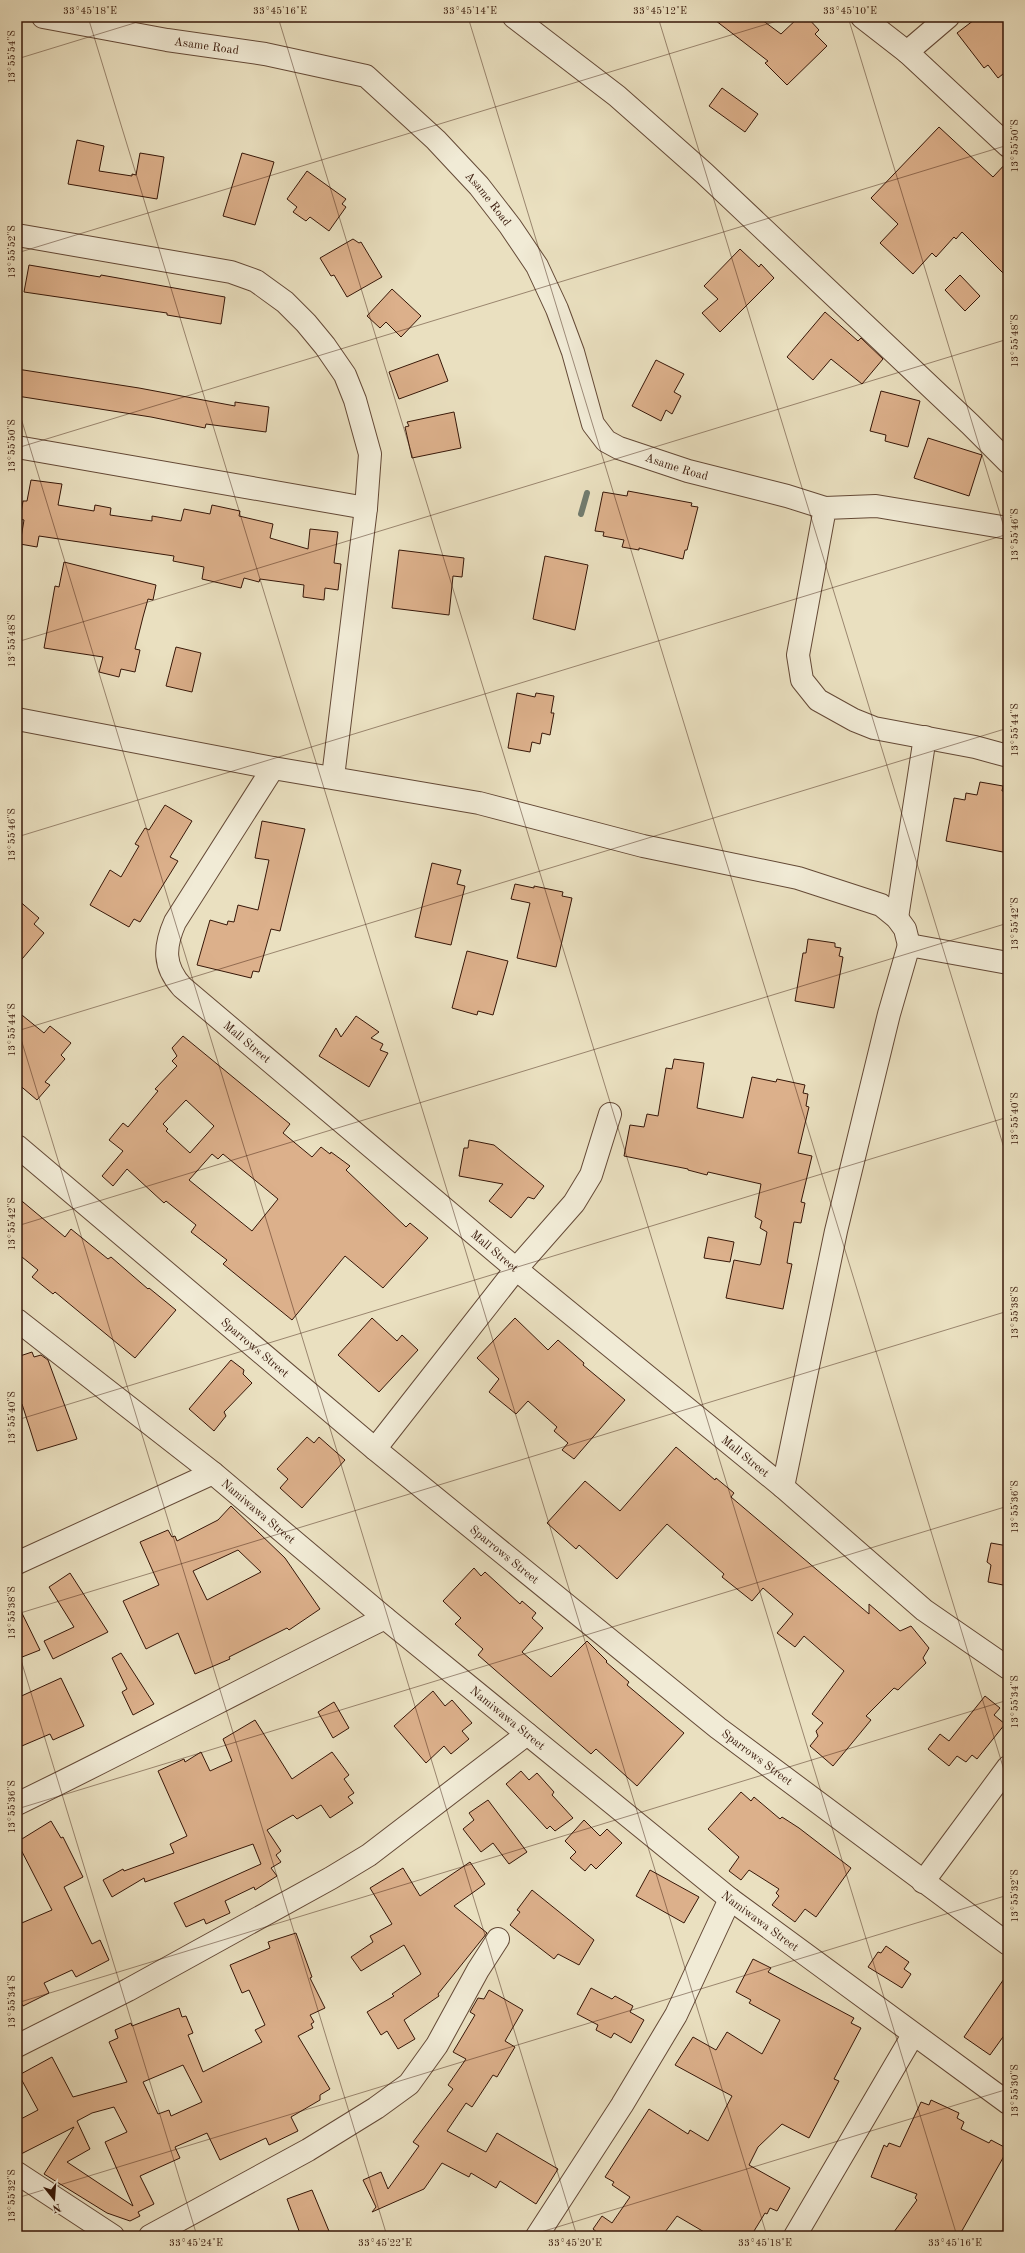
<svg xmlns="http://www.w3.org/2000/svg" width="1025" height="2253" viewBox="0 0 1025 2253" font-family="'Old Standard TT',serif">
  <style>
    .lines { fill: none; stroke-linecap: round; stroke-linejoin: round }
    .stream { stroke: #717b6e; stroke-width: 6 }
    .building { fill: #dcb08b; stroke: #371708; fill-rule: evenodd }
    .minor-casing { stroke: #644936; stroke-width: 24 }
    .minor { stroke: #f1ebd6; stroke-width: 22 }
    .ticks { fill: none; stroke: #371708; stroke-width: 1; stroke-opacity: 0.45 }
    .labels { text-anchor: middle; stroke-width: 3.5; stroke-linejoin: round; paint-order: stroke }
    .street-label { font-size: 12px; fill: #371708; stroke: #f1ebd6 }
    .neatline { fill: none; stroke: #371708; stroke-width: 1.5 }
    .ticks-label { font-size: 10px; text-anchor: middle; fill: #371708 }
  </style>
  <rect width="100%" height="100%" fill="#eae0c0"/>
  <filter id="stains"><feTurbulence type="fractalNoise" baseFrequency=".005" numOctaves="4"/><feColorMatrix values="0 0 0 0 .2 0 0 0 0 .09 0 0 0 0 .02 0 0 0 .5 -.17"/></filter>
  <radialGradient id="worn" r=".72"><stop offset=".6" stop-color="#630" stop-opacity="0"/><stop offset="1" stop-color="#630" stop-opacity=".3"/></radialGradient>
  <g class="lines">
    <polyline class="stream" points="581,514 587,493"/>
  </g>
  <g class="building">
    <polygon points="711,17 758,17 781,34 799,17 807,17 819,30 815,34 827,46 787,85 765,63 768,61"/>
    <polygon points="978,17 1008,17 1008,70 998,78 988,65 984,68 957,33"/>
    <polygon points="722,88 758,114 745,132 709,106"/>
    <polygon points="939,127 993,177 1008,161 1008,278 962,232 956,239 954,237 936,257 932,253 913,274 880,243 898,224 871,198"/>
    <polygon points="77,140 104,146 99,171 132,176 132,174 136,175 140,153 164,157 157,199 68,184"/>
    <polygon points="242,153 274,162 255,225 223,216"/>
    <polygon points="307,171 346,199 342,204 346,207 329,231 310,217 306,221 293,212 297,207 287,199"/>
    <polygon points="353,239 359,243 361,242 382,277 347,297 334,275 331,276 320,258"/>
    <polygon points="740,249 759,267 761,264 774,278 720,332 702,313 718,299 704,286"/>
    <polygon points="29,265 100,277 101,275 225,297 221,324 167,315 167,313 24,292"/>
    <polygon points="960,275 980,296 965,311 945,290"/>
    <polygon points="392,289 421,316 401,337 386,322 380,328 367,316"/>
    <polygon points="825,312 858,341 861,338 883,359 862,384 831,359 813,380 787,357"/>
    <polygon points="438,354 448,381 399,399 389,372"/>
    <polygon points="656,360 684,374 674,392 681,396 672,414 666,410 661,421 632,406"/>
    <polygon points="17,369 139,388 235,406 235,402 269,407 266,432 206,424 205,428 151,417 17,396"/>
    <polygon points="881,391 920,401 908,447 885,441 886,435 870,431"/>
    <polygon points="454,412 461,448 412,458 405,427 409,426 407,422"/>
    <polygon points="928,438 982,455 969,496 914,478"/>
    <polygon points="31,480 62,484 58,505 94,511 95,505 111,508 110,515 152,521 152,516 181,521 184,509 210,514 212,505 240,511 239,516 273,524 270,538 308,549 310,529 338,532 334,563 341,564 338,590 325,588 324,600 303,597 304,585 260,579 259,582 244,578 241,588 202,579 204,567 173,561 174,556 39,536 37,547 20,544 24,520 20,519 23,501 27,501"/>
    <polygon points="628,491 692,503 691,506 698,507 687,550 685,550 683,559 639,548 639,550 622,547 624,540 603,536 604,532 595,531 603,492 627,496"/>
    <polygon points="399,550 464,558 462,577 453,576 449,615 392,608"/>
    <polygon points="545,556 588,565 575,630 533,619"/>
    <polygon points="64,562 156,585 153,600 148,599 143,617 135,649 140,650 135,672 121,669 119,677 99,672 103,657 44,648 55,586 59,587"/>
    <polygon points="176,647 201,653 192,692 166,686"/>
    <polygon points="517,693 535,697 536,693 554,696 551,713 554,713 550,735 542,733 540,744 532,742 530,752 508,748"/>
    <polygon points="980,782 1003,786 1002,791 1008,792 1008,853 946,841 954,798 965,800 966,793 977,795"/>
    <polygon points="165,805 192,821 170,857 178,861 140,922 134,919 129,927 90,905 110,870 121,877 139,846 135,844 145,828 149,830"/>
    <polygon points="262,821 305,829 280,931 271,929 259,972 253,971 251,978 197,965 210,920 227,925 228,921 234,922 238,905 258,910 269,860 255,858"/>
    <polygon points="432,863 461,870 457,884 465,886 451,945 415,937"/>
    <polygon points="515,884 534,888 534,886 563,892 562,896 572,898 556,967 517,958 530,903 511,899"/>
    <polygon points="17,899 39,918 34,924 44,933 17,965"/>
    <polygon points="808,939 835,943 835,947 841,948 839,956 843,957 834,1008 795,1001 803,953 806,953"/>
    <polygon points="467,951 508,961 493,1015 478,1011 477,1015 452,1008"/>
    <polygon points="17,1011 44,1033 50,1026 71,1043 61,1055 65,1059 45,1082 50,1085 37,1100 17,1083"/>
    <polygon points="356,1016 379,1032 371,1038 383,1044 380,1050 388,1053 369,1087 319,1056 336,1028 341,1037"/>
    <path d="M 183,1036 L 290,1124 L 283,1133 L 312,1157 L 321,1147 L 330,1154 L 331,1152 L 350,1166 L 346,1170 L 406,1227 L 410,1223 L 428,1238 L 383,1288 L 345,1256 L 292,1320 L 223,1264 L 227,1260 L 191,1232 L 196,1225 L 166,1201 L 164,1203 L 127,1169 L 113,1186 L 102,1176 L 123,1151 L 109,1140 L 123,1123 L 128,1127 L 158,1091 L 155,1089 L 177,1066 L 172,1061 L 177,1056 L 172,1048 ZM 186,1100 L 214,1126 L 190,1153 L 166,1131 L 168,1129 L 163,1124 ZM 212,1154 L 218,1159 L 223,1154 L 278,1199 L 252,1231 L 189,1180 Z"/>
    <polygon points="674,1059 704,1063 697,1108 743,1118 752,1077 776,1082 777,1079 805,1085 803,1093 808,1094 806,1106 809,1107 798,1153 812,1156 801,1202 805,1203 801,1223 794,1222 787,1263 792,1264 783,1309 726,1298 734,1260 760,1265 761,1263 767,1232 760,1228 762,1221 755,1217 761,1184 708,1172 707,1175 688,1170 688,1169 624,1156 630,1125 644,1127 647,1114 658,1116 666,1068 672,1069"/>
    <polygon points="469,1140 494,1145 544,1186 534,1199 528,1197 511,1218 489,1201 503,1184 459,1176 464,1148 468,1148"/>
    <polygon points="17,1197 65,1237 71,1229 108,1259 111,1257 148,1289 149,1288 176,1310 135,1358 55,1292 53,1294 32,1277 38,1270 17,1253"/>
    <polygon points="708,1237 734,1242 730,1262 704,1258"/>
    <polygon points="372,1318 397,1341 402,1335 418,1350 379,1392 338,1355"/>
    <polygon points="515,1318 548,1350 558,1340 584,1363 583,1365 625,1400 574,1459 562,1450 568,1443 554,1431 557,1427 528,1401 516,1414 489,1392 499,1379 477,1358"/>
    <polygon points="32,1352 34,1357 41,1355 48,1360 77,1439 37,1451 22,1404 17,1406 17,1357"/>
    <polygon points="231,1360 244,1370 243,1374 252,1383 224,1412 226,1416 214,1431 189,1409"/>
    <polygon points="307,1437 314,1443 319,1437 345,1460 302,1508 280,1488 288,1479 277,1469"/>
    <polygon points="676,1447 715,1480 716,1478 734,1493 731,1497 869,1614 869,1604 900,1631 911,1626 929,1648 923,1658 926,1663 898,1690 894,1688 866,1716 871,1720 833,1766 810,1746 818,1736 816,1731 823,1723 812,1714 844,1671 804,1636 795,1647 777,1633 793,1614 763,1588 752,1601 722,1577 724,1574 667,1524 617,1579 579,1545 576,1549 547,1523 585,1481 620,1511"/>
    <path d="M 231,1506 L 285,1558 L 320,1609 L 289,1630 L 287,1628 L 229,1657 L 230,1659 L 195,1674 L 178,1633 L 146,1649 L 123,1601 L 159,1585 L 140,1542 L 168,1530 L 172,1537 L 175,1536 L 177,1541 L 218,1520 ZM 238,1550 L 261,1572 L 207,1600 L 193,1571 Z"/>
    <polygon points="991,1543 1008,1546 1008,1586 988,1582 991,1565 987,1562"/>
    <polygon points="474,1568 481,1576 485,1572 520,1604 522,1601 536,1613 532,1618 543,1628 522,1652 551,1677 587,1641 607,1661 606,1662 629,1682 627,1685 684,1733 637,1786 596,1749 591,1754 478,1655 483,1649 455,1624 461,1618 443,1601"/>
    <polygon points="70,1573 108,1632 53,1659 44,1641 74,1627 49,1587"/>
    <polygon points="17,1603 40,1650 17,1659"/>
    <polygon points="121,1653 154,1704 133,1715 122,1692 127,1689 112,1658"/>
    <polygon points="61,1678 84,1726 53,1740 50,1734 17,1748 17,1698"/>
    <polygon points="433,1691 445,1706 452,1700 472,1723 462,1731 469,1739 451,1754 444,1746 426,1763 394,1726"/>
    <polygon points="985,1696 1000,1708 994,1715 1005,1724 977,1759 972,1755 966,1762 957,1756 949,1766 928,1749 940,1734 949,1741"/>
    <polygon points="334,1702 349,1728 333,1738 318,1712"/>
    <polygon points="255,1720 292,1779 332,1752 349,1775 344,1779 354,1793 348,1797 353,1803 330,1818 321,1805 297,1819 293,1815 267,1830 281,1851 276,1855 281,1862 271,1868 277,1876 255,1890 254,1887 225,1901 230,1913 206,1924 204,1919 186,1927 174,1903 261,1864 253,1844 145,1882 144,1878 112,1897 103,1880 123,1869 124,1871 174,1853 170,1844 187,1836 158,1771 184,1759 185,1762 201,1752 210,1771 232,1761 223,1739"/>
    <polygon points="521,1771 529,1780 537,1773 554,1792 552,1795 573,1818 555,1831 550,1826 547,1829 506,1784"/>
    <polygon points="741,1792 751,1801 754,1797 780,1819 782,1817 799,1828 851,1868 816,1917 805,1909 795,1922 772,1905 779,1896 776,1893 779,1889 749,1870 741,1880 729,1871 739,1857 708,1829"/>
    <polygon points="488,1800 527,1852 509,1864 493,1843 481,1852 463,1829 474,1820 469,1813"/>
    <polygon points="584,1820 600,1836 607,1829 622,1843 596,1869 591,1864 585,1871 570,1858 576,1852 565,1841"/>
    <polygon points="51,1821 61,1838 63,1837 83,1877 64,1887 92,1944 100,1940 109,1960 76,1977 72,1970 44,1983 49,1993 23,2006 17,1995 17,1925 52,1910 17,1842"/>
    <polygon points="470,1862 485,1884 454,1906 487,1933 438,1994 439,1996 404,2020 415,2039 398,2049 387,2031 381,2035 367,2012 394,1996 392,1994 421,1974 404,1945 361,1971 351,1957 373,1942 370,1936 392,1924 370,1888 403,1868 420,1896"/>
    <polygon points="650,1870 699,1897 684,1923 636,1896"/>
    <polygon points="532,1890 594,1940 579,1965 558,1954 554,1959 510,1925 520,1912 517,1910"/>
    <path d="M 296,1933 L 312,1977 L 310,1978 L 325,2008 L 310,2015 L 314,2022 L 311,2024 L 313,2028 L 298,2036 L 330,2089 L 320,2095 L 320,2100 L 291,2117 L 298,2131 L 269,2145 L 266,2138 L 220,2160 L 207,2133 L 175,2147 L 180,2158 L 140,2176 L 154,2204 L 138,2212 L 140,2216 L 130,2221 L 107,2213 L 44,2174 L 74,2127 L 21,2154 L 17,2145 L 17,2121 L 38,2110 L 19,2075 L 52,2057 L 73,2097 L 127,2082 L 109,2042 L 118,2038 L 115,2030 L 131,2023 L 132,2026 L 179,2008 L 182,2017 L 186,2016 L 193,2033 L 188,2035 L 203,2072 L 262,2042 L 255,2030 L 265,2025 L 249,1990 L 242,1993 L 230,1965 L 270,1948 L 268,1942 ZM 183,2065 L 202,2102 L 171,2116 L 169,2110 L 158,2114 L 143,2082 ZM 114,2107 L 127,2132 L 105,2142 L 133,2206 L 67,2162 L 90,2149 L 77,2121 L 92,2113 Z"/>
    <polygon points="886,1946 909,1962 904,1969 911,1974 902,1988 868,1967 878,1952 881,1953"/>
    <polygon points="753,1959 771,1968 768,1972 854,2018 851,2023 861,2028 834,2079 839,2081 809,2138 782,2124 758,2147 749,2165 790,2188 777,2211 770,2208 767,2214 765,2213 751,2236 711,2236 677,2216 662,2236 602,2236 593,2229 602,2216 612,2223 630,2197 612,2185 614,2182 605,2177 649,2109 688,2134 690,2130 708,2141 732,2096 675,2065 693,2037 716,2050 727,2032 762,2054 780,2020 749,2003 751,2000 736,1992"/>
    <polygon points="1008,1973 1008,2030 990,2055 964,2037"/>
    <polygon points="591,1988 612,1999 615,1996 633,2006 630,2012 644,2020 631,2043 614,2033 611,2038 596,2030 598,2025 577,2014"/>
    <polygon points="489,1990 523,2010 505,2041 515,2047 497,2077 493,2075 472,2107 466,2103 447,2131 486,2152 497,2133 558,2169 536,2204 500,2181 496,2188 471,2173 469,2177 442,2163 424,2189 372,2212 376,2207 363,2180 381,2172 388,2189 419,2146 413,2142 453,2089 448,2085 466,2059 453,2052 475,2015 470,2012 478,1998 484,1999"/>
    <polygon points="931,2100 959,2113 957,2118 964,2122 961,2129 989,2143 991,2140 1008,2149 959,2236 891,2236 917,2200 915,2198 917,2194 871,2177 884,2145 887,2147 889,2143 900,2147 921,2102 929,2105"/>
    <polygon points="312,2190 331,2236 301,2236 287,2199"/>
  </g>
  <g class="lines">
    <g class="minor-casing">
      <g id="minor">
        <path id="s1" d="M 43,17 L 167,40 L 265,54 L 366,76 L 436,140 L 479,186 L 510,226 L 537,266 L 557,309 L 573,352 L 593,424 L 606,441 L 619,448 L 688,471 L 787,496 L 825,508"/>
        <polyline points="514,17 617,96 704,173 970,424 1008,462"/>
        <polyline points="862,17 907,52 1008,146"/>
        <polyline points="907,52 948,17"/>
        <polyline points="17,235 231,272 256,281 285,302 306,323 325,346 345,375 355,400 370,454 366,508 333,777"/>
        <polyline points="17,447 366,508"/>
        <polyline points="1008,528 876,506 825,508 798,655 802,680 818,700 854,720 874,728 975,747 1008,756"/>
        <polyline points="17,719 273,768 479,803 643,846 798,878 881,905 897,918 905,929 909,945"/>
        <path id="s2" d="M 273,768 L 175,922 C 164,947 163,966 182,987 L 516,1269 L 783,1487 L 924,1610 L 1008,1668"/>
        <polyline points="897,918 925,737"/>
        <path id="s3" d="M 17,1146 L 375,1449 L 718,1728 L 1008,1944"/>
        <path id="s4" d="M 17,1320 L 213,1473 L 385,1618 L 730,1899 L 1008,2103"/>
        <polyline points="375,1449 516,1269 574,1203 591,1175 610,1114"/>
        <polyline points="783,1487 836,1231 889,1014 909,945 1008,963"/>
        <polyline points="17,1563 213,1473"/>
        <path d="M 17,1804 C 141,1744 262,1678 385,1618"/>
        <polyline points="923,1882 1008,1767"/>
        <polyline points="17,2046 128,1990 331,1878 369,1855 527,1734"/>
        <polyline points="17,2173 113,2236"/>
        <polyline points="150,2236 308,2150 376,2108 409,2084 437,2045 478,1970 498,1939"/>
        <polyline points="537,2236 622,2105 676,2015 730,1899"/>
        <polyline points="795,2236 913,2035"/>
      </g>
    </g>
    <use href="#minor" class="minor"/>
  </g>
  <path class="ticks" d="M 88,17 L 767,2236M 278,17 L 957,2236M 468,17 L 1008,1783M 658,17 L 1008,1161M 848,17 L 1008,540M 17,59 L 154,17M 17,253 L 790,17M 17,405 L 577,2236M 17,448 L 1008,145M 17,642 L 1008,339M 17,837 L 1008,534M 17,1026 L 387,2236M 17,1031 L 1008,728M 17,1226 L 1008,923M 17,1420 L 1008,1117M 17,1614 L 1008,1311M 17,1647 L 197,2236M 17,1809 L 1008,1506M 17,2003 L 1008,1700M 17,2198 L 1008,1895M 528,2236 L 1008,2089"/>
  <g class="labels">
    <g class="street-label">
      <text dy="4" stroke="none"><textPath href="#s1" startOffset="166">Asame Road</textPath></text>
      <text dy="4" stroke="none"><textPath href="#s1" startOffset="502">Asame Road</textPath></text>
      <text dy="4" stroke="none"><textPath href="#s1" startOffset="850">Asame Road</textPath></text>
      <text dy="4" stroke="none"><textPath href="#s2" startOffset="338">Mall Street</textPath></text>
      <text dy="4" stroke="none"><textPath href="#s2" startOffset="662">Mall Street</textPath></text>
      <text dy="4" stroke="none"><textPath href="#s3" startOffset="312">Sparrows Street</textPath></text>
      <text dy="4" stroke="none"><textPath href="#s2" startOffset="986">Mall Street</textPath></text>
      <text dy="4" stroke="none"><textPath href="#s4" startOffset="308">Namiwawa Street</textPath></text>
      <text dy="4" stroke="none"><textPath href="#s3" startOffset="636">Sparrows Street</textPath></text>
      <text dy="4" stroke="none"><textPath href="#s4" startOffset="632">Namiwawa Street</textPath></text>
      <text dy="4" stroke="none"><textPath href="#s3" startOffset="960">Sparrows Street</textPath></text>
      <text dy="4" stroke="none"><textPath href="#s4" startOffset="956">Namiwawa Street</textPath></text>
    </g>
  </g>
  <rect width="1025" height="2253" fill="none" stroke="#eae0c0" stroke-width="44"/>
  <g transform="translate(54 2199) rotate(163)" stroke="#f1ebd6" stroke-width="3" paint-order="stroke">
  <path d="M0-3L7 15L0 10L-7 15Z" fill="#371708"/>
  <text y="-6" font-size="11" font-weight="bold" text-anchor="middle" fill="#371708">N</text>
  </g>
  <rect x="22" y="22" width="981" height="2209" class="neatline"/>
  <g class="ticks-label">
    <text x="90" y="14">33°45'18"E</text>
    <text x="280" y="14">33°45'16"E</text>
    <text x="470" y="14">33°45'14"E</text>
    <text x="660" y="14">33°45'12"E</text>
    <text x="850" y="14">33°45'10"E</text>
    <text transform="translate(11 57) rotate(-90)" y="4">13°55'54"S</text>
    <text transform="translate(1014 146) rotate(-90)" y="4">13°55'50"S</text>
    <text transform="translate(11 252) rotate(-90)" y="4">13°55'52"S</text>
    <text transform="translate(1014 341) rotate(-90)" y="4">13°55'48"S</text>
    <text transform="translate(11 446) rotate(-90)" y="4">13°55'50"S</text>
    <text transform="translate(1014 535) rotate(-90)" y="4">13°55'46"S</text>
    <text transform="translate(11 641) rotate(-90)" y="4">13°55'48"S</text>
    <text transform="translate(1014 730) rotate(-90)" y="4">13°55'44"S</text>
    <text transform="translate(11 835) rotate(-90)" y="4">13°55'46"S</text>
    <text transform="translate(1014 924) rotate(-90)" y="4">13°55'42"S</text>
    <text transform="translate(11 1030) rotate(-90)" y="4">13°55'44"S</text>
    <text transform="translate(1014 1119) rotate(-90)" y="4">13°55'40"S</text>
    <text transform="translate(11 1224) rotate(-90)" y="4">13°55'42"S</text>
    <text transform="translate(1014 1313) rotate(-90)" y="4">13°55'38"S</text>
    <text transform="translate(11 1418) rotate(-90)" y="4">13°55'40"S</text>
    <text transform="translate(1014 1507) rotate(-90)" y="4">13°55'36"S</text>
    <text transform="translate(11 1613) rotate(-90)" y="4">13°55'38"S</text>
    <text transform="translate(1014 1702) rotate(-90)" y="4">13°55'34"S</text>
    <text transform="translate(11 1807) rotate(-90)" y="4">13°55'36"S</text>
    <text transform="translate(1014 1896) rotate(-90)" y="4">13°55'32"S</text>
    <text transform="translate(11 2002) rotate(-90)" y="4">13°55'34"S</text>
    <text transform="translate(1014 2091) rotate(-90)" y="4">13°55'30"S</text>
    <text transform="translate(11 2196) rotate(-90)" y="4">13°55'32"S</text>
    <text x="196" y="2246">33°45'24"E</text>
    <text x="385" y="2246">33°45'22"E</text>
    <text x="575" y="2246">33°45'20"E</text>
    <text x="765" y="2246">33°45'18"E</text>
    <text x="955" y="2246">33°45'16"E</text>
  </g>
  <rect width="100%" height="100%" filter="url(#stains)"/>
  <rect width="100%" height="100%" fill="url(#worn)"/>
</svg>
